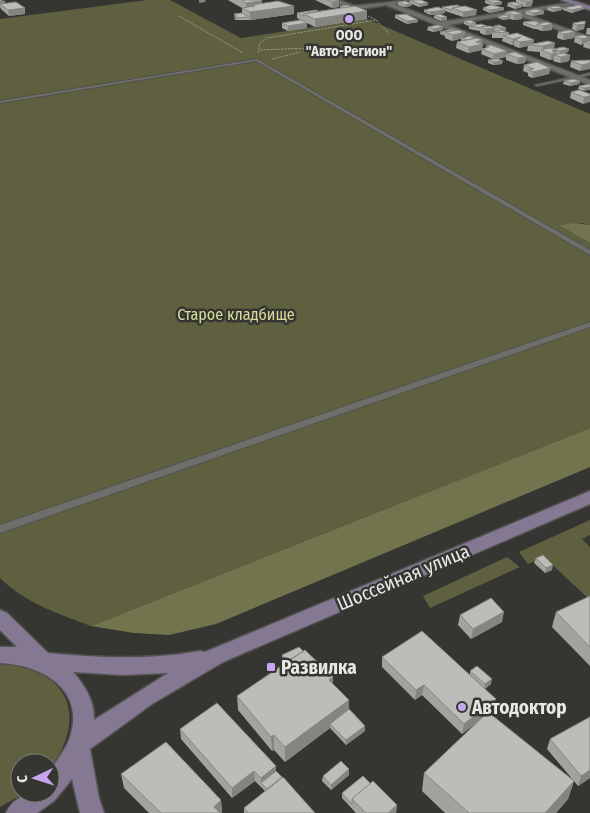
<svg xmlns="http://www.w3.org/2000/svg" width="590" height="813" viewBox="0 0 590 813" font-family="'Fira Sans Condensed',sans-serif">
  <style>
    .green { fill: #5e603f }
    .forest { fill: #72744e }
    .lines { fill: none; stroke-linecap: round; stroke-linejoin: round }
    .lane-casing { stroke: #52524f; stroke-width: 2 }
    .street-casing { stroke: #52524f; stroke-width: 3 }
    .secondary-casing { stroke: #52524f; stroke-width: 3 }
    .path { stroke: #949591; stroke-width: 1; stroke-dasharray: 2.5 1; stroke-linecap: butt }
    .lane { fill: #6e6e6a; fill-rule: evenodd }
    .street { fill: #6e6e6a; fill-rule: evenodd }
    .secondary { fill: #857892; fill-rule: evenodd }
    .wall { fill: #a2a39e }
    .shaded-wall { fill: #848481 }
    .building { fill: #bcbdb8; stroke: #848481 }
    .poi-dot { fill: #c7a6ef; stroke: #353632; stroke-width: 2 }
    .labels { text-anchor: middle; stroke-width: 5; stroke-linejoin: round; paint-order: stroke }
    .far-poi-label { font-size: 14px; font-weight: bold; fill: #e8e9e6; stroke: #353632 }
    .park-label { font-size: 16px; fill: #d9dd9c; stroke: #353632 }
    .near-street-label { font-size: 19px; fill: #e8e9e6; stroke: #353632 }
    .near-poi-label { font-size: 19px; font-weight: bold; fill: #e8e9e6; stroke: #353632; text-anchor: start }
  </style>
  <rect width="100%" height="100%" fill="#353632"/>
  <g class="green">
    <path d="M 147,0 L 170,0 L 241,38 L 367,19 L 590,114 L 590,225 L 582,223 L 558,225 L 590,243 L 590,428 L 91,626 C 59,614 25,603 0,578 L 0,19 Z"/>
    <polygon points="590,520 590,535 582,539 590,547 590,600 544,557 528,564 519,552"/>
    <polygon points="507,557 520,567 430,608 423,596"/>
    <path d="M 0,663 C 68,669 89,713 50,770 L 50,763 L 20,763 L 20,793 L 25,793 L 0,807 Z"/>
  </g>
  <g class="forest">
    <polygon points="575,223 590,225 590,243 558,225"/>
    <polygon points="590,428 590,467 216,624 169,635 134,633 91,626"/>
  </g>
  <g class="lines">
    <g class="lane-casing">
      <g id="lane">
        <polygon points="257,59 590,250 590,255 256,61 0,103 0,101"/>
        <polygon points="590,73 590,75 537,86 535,85"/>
        <polygon points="590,322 590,327 0,533 0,525"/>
      </g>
    </g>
    <g class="street-casing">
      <polygon id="street" points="330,0 339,0 354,6 411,0 394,4 441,22 575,2 573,5 522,13 590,37 590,41 514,14 448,25 590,80 590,85 386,5 353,10"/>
    </g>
    <g class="secondary-casing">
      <g id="secondary">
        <polygon points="561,0 571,0 590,6 590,10"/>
        <path d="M 590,491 L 590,504 L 223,662 L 152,704 L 90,749 L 99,798 L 104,813 L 80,813 L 72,779 L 54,801 L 37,813 L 6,813 C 15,794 31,793 50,793 C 50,787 49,780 50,774 C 52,765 65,751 69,740 C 87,690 43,665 0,663 L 0,647 L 17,647 L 0,630 L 0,610 L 7,613 L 48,653 C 100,658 149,660 200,651 L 205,652 ZM 73,672 L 122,675 L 168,673 L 94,720 C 95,703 85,685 73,672 Z"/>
      </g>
    </g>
    <g class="path">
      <polyline points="179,16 243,53"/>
      <polyline points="376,20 389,34"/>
      <polyline points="260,50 311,48"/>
      <polyline points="258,53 260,43 267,38 376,20 368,16"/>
      <polyline points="272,59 300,52"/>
    </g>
    <use href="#lane" class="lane"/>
    <use href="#street" class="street"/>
    <use href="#secondary" class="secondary"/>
  </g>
  <g class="wall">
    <polygon points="0,0 5,1 5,3 25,8 25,14 9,16 1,9 0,7"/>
    <polygon points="228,0 261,0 262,3 294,14 250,20 235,20 234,14 242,13 242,8"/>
    <polygon points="315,0 336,0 339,7 332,8"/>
    <polygon points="410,0 428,5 419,7 412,4 411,6 404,7 398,5 398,2 409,3"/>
    <polygon points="485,0 502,4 494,6 504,8 504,10 490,13 483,10 483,8 491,5 485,3"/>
    <polygon points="516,0 531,0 532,6 525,7 522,6 522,7 515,9 507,6 508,3 516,2"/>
    <polygon points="457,5 476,15 463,17 445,11 445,13 430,15 424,12 424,10 442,9 442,7"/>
    <polygon points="340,6 351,7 367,11 367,19 315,27 307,23 307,28 288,31 282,28 282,23 300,20 297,18 297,13 318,11 340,8"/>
    <polygon points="548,7 563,8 562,10 553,12 547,10"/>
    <polygon points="585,7 584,9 572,13 563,10 563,8"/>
    <polygon points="514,11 522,19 514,20 510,19 503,20 498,18 498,16 505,15 506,12"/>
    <polygon points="526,11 544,11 544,14 532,16 525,14"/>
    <polygon points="395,15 418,22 407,24 395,18"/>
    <polygon points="434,15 447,20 441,21 434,18"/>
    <polygon points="464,21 476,23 476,25 493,27 494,26 506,30 504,31 509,33 509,35 533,44 554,49 569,49 568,52 564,53 570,55 569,61 560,63 553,61 554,59 550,60 540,56 540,52 527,51 528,46 519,48 514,46 514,45 512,45 502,41 503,38 492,38 492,34 485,35 480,33 480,31 469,29 469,26 464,24"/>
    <polygon points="534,21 552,30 542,31 536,29 534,29 523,25 523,22"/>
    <polygon points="573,23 584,29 576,31 572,29"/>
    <polygon points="428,27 443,30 433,32 427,30"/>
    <polygon points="587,28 590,28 590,35 586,34"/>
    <polygon points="455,30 465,32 464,37 483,44 482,49 486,48 486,46 507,51 507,54 526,57 525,63 517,64 506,60 506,57 498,59 502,64 493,65 488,63 488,60 493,59 481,54 482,50 468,53 456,48 457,42 462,41 461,41 461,38 452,41 445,38 445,36 440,34 440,32"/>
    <polygon points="558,32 575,32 574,38 563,40 557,38"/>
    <polygon points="575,36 590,41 590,49 583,47 584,44 581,45 574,42"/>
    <polygon points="590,60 580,71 570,67 571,61"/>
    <polygon points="524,65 550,68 549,74 532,78 528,76 528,73 523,71"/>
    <polygon points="564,81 580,81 579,84 570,86 563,84"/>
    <polygon points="590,84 583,91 578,89 579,86"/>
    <polygon points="571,92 590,94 583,104 570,98"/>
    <polygon points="536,558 552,570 545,573 534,563"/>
    <polygon points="590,596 590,666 552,627 556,612"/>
    <polygon points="460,615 502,622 471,639 458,625"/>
    <polygon points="303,651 333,677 333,684 349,700 349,709 365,726 365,731 346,745 330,728 285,762 274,750 272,751 238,710 237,696 285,663 282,660 282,655"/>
    <polygon points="382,657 470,675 470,671 491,684 485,689 494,709 489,713 573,780 547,749 550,739 590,717 590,778 578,786 574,781 568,799 556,813 445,813 422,791 424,773 480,720 462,734 422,695 415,700 382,667"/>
    <polygon points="180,729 276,771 315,813 244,813 244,808 265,791 255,781 232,798 181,739"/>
    <polygon points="121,774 221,800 222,813 149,813 124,788"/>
    <polygon points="349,775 331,790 322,781 323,776"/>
    <polygon points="371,784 397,805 396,813 356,813 342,798 342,793"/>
  </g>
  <g class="shaded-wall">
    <polygon points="199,0 205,0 206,2 199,3"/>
    <polygon points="0,1 5,1 6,6 0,4 0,7"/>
    <polygon points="262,1 262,8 252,5 252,10 247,10 246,3"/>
    <polygon points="339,1 339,7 332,8 332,2"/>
    <polygon points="533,1 532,6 525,7 526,2"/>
    <polygon points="502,2 502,4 493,6 494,3"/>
    <polygon points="428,3 428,5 419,7 420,4"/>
    <polygon points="412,4 411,6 404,7 405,5"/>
    <polygon points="523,5 522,7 515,9 516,6"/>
    <polygon points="294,6 294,14 250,20 250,12"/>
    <polygon points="585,7 584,9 572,13 572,10"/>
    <polygon points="25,8 25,14 9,16 8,10"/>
    <polygon points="504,8 504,10 490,13 490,10"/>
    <polygon points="563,8 562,10 553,12 554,9"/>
    <polygon points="445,10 445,13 430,15 430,12"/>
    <polygon points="477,10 476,15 463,17 463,12"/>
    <polygon points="367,11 367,19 315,27 315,19"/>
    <polygon points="544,11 544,14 532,16 533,13"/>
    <polygon points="522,14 522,19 514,20 514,15"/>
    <polygon points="511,16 510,19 503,20 504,18"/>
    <polygon points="447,17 447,20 441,21 441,18"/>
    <polygon points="418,20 418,22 407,24 407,21"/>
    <polygon points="307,23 307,28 288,31 288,26"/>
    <polygon points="552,24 552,30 542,31 543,26"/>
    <polygon points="585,24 584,29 576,31 577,25"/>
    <polygon points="443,27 443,30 433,32 433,29"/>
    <polygon points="495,28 495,32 493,32 492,34 485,35 486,29"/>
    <polygon points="501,28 506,28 506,30 500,31"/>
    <polygon points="465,32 464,38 452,41 453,35"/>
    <polygon points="575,32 574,38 563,40 564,34"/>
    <polygon points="521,37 534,40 533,45 528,45 528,46 519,48 520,42 515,40 514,45 512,45 513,39"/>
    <polygon points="590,37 589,43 584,42 584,44 581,45 582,39"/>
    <polygon points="482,40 482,44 483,44 482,50 468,53 469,47 476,42"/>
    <polygon points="555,43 554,49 543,50 543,46"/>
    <polygon points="569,49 568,52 559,54 560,51"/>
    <polygon points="557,50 556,55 554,55 554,59 550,60 552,51"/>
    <polygon points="507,51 506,57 493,59 494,54"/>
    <polygon points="570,55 569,61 560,63 561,57"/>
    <polygon points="526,57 525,63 517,64 518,58"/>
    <polygon points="503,61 502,64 493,65 494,62"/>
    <polygon points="590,63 590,69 580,71 582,65"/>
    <polygon points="550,68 549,74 532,78 533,72"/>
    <polygon points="580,81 579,84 570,86 571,83"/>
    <polygon points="590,87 590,90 583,91 584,88"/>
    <polygon points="590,96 590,102 583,104 584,97"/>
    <polygon points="553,565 552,570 545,573 546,568"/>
    <polygon points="504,612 502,622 471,639 473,629"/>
    <polygon points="333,677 333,692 329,680"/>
    <polygon points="492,679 491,684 484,689 485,684"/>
    <polygon points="424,685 422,695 415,700 416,690"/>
    <polygon points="496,699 494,709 462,734 464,724"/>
    <polygon points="349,700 349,714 330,724 330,728 285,762 285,747"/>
    <polygon points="365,726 365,731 346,745 346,740"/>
    <polygon points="274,735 274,750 272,751 271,737"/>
    <polygon points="276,766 276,776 261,783 261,778"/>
    <polygon points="349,769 349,775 331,790 331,785"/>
    <polygon points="590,770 590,778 578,786 581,776"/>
    <polygon points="254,771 255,781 232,798 232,788"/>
    <polygon points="574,781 568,799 556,813 545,813"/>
    <polygon points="221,800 222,813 215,813 214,807"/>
    <polygon points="397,805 396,813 388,813"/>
  </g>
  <g class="building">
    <polygon points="242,0 261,0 262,1 246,3"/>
    <polygon points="327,0 336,0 339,1 332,2"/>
    <polygon points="410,0 421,0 428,3 420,4"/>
    <polygon points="485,0 497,0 502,2 494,3"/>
    <polygon points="520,0 531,0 533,1 526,2"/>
    <polygon points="278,1 294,6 250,12 242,8 255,6 252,5"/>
    <polygon points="405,1 412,4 405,5 398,2"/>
    <polygon points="16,2 25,8 8,10 0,4"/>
    <polygon points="514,2 523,5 516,6 508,3"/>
    <polygon points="347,5 351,7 344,8 340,6"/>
    <polygon points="457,5 460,6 452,8 452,10 442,7"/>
    <polygon points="491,5 504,8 490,10 483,8"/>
    <polygon points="579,5 585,7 572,10 563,8"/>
    <polygon points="355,6 367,11 315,19 303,14"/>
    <polygon points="465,6 477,10 463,12 452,8"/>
    <polygon points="557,6 563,8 554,9 548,7"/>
    <polygon points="438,7 445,10 430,12 424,10"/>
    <polygon points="536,9 544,11 533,13 526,11"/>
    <polygon points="316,10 318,11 303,14 303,16 297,13"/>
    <polygon points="514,11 522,14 514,15 506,12"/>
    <polygon points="242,13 249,17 235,18 237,16 234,14"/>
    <polygon points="406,14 418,20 407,21 395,15"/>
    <polygon points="440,14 447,17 441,18 434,15"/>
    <polygon points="505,15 511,16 504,18 498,16"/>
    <polygon points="301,20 307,23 288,26 282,23"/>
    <polygon points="470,20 476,23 470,24 464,21"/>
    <polygon points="534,21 541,23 537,24 537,26 534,26 523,22"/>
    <polygon points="585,21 585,24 577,25 573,23"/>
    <polygon points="547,22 552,24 543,26 537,24"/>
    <polygon points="481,24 487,26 481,27 481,28 469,26"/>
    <polygon points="438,25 443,27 433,29 428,27"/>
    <polygon points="499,25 506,28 501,28 494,26"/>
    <polygon points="490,26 495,28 486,29 481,27"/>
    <polygon points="452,29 455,30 445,32 445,34 440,32"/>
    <polygon points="458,30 465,32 453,35 445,32"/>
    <polygon points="502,30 509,33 493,32"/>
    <polygon points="570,30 575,32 564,34 558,32"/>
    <polygon points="517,33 534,40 520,42 515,40 521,37 513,39 503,36"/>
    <polygon points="583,35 590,37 582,39 575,36"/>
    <polygon points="470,36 475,38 467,40 462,38"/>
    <polygon points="477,38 482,40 476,42 483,44 469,47 457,42"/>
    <polygon points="548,41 555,43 543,46 528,45"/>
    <polygon points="590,41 590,44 584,42"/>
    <polygon points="491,45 507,51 494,54 482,49 489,47 486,46"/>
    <polygon points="563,47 569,49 560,51 554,49"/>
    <polygon points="550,48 557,50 552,51 556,53 551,54 541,50"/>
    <polygon points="515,52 526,57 518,58 506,54"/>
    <polygon points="563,53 570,55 561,57 554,55"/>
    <polygon points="497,59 503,61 494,62 488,60"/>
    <polygon points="590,60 590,63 582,65 571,61"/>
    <polygon points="537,62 550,68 533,72 529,70 534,69 524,65"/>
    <polygon points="573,79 580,81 571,83 564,81"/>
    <polygon points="590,84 590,87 584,88 579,86"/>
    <polygon points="579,90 590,94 590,96 584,97 571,92"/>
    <polygon points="543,555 553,565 546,568 536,558"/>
    <polygon points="590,596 590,647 556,612"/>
    <polygon points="491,598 504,612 473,629 460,615"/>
    <polygon points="422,631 496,699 464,724 424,685 416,690 382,657"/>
    <polygon points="299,647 303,651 288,661 282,655"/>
    <polygon points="305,650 333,677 329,680 349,700 285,747 274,735 271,737 237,696"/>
    <polygon points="477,666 492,679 485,684 470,671"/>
    <polygon points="217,703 276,766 261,778 254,771 232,788 180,729"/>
    <polygon points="349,709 365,726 346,740 330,724"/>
    <polygon points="488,712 574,781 545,813 469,813 424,773"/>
    <polygon points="590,717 590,770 581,776 550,739"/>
    <polygon points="166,742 221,800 214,807 220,813 161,813 121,774"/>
    <polygon points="341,761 349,769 331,785 323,776"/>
    <polygon points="276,771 282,777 267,789 261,783"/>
    <polygon points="363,776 371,784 352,799 352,804 342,793"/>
    <polygon points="283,777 315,813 248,813 244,808"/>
    <polygon points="373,781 397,805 388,813 366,813 352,799"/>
  </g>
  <g class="poi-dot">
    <circle cx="349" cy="19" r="5"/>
    <rect x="266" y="662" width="10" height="10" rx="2.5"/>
    <circle cx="462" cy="707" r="5"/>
  </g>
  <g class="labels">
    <g class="far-poi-label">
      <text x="349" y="40">ООО<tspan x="349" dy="16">"Авто-Регион"</tspan></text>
    </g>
    <g class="park-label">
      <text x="236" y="320">Старое кладбище</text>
    </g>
    <g class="near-street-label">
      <text transform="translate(403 577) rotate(-23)" y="7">Шоссейная улица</text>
    </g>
    <g class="near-poi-label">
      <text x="281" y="674">Развилка</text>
      <text x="472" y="714">Автодоктор</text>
    </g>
  </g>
  <g transform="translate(35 778) rotate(266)"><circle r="24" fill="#353632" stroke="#7d7e7a"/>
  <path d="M0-4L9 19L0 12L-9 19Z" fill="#c7a6ef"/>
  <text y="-8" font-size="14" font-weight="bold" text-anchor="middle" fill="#e8e9e6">С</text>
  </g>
</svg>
